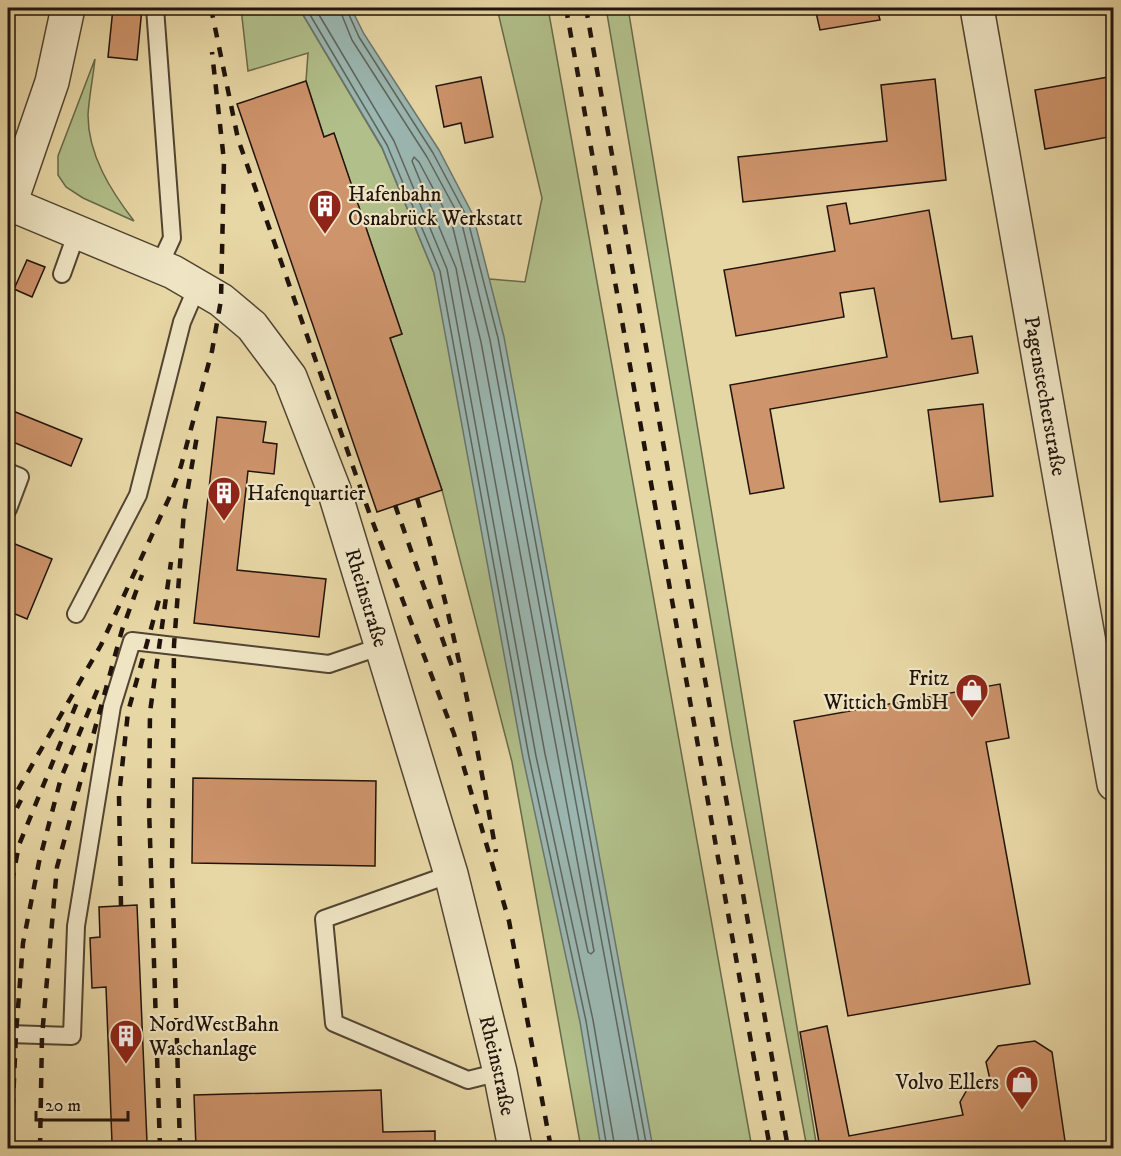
<svg xmlns="http://www.w3.org/2000/svg" width="1121" height="1156" viewBox="0 0 1121 1156" font-family="'IM FELL DW Pica',serif">
  <style>
    .green { fill: #b1bf8a; stroke: #68694a; stroke-width: 1.5 }
    .water { fill: #9bb7b1; stroke: #6a756f; stroke-width: 1.5 }
    .lines { fill: none; stroke-linecap: round; stroke-linejoin: round }
    .shore { stroke: #5e655e; stroke-width: 1.5 }
    .building { fill: #ce946c; stroke: #20130b; stroke-width: 1.5 }
    .lane-casing { stroke: #524432; stroke-width: 20 }
    .street-casing { stroke: #524432; stroke-width: 36 }
    .lane { stroke: #efe5c4; stroke-width: 16 }
    .street { stroke: #efe5c4; stroke-width: 33 }
    .rail { stroke: #20130b; stroke-width: 4.5; stroke-dasharray: 10 10; stroke-linecap: butt }
    .labels { text-anchor: middle; stroke-width: 4.5; stroke-linejoin: round; paint-order: stroke }
    .poi-label { font-size: 21px; fill: #20130b; stroke: #efe5c4; text-anchor: start }
    .street-label { font-size: 21px; fill: #20130b; stroke: #efe5c4 }
  </style>
  <rect width="100%" height="100%" fill="#e7d7a5"/>
  <filter id="stains"><feTurbulence type="fractalNoise" baseFrequency=".00333" numOctaves="4"/><feColorMatrix values="0 0 0 0 .2 0 0 0 0 .09 0 0 0 0 .02 0 0 0 .5 -.17"/></filter>
  <radialGradient id="worn" r=".72"><stop offset=".6" stop-color="#630" stop-opacity="0"/><stop offset="1" stop-color="#630" stop-opacity=".3"/></radialGradient>
  <g class="green">
    <polygon points="241,8 299,8 382,148 434,273 443,312 490,279 525,282 542,198 497,8 548,8 752,1148 581,1148 512,762 442,490 390,338 402,334 334,134 324,137 306,81 308,53 248,71"/>
    <polygon points="606,8 628,8 817,1148 807,1148 732,745"/>
    <path d="M 95,59 C 93,78 89,97 88,115 C 88,155 111,191 134,221 L 83,198 L 66,187 L 58,175 L 58,156 Z"/>
  </g>
  <polygon class="water" points="299,8 351,8 364,34 439,150 473,215 504,337 653,1148 601,1148 580,1022 523,758 434,273 382,147"/>
  <g class="lines">
    <g class="shore">
      <polyline points="306,8 387,145 440,271 529,757 586,1021 607,1148"/>
      <polyline points="315,8 394,141 447,269 536,756 593,1020 615,1148"/>
      <polyline points="339,8 352,40 427,157 461,220 490,340 640,1148"/>
      <polyline points="346,8 359,37 433,153 467,217 498,338 647,1148"/>
      <polygon points="414,157 419,162 452,224 481,342 594,951 591,954 588,952 545,754 456,268 412,161"/>
    </g>
  </g>
  <g class="building">
    <polygon points="113,8 142,8 137,60 108,57"/>
    <polygon points="815,8 877,8 880,20 820,30"/>
    <polygon points="1114,76 1114,136 1045,149 1035,90"/>
    <polygon points="481,77 493,137 465,143 461,123 444,127 436,86"/>
    <polygon points="935,79 946,180 743,202 738,157 887,141 881,85"/>
    <polygon points="306,81 324,137 334,133 402,334 390,338 442,490 377,512 237,104"/>
    <polygon points="846,203 850,224 929,210 952,339 972,336 978,373 770,409 784,488 750,494 730,385 887,357 874,288 840,293 844,317 736,336 724,270 835,251 827,206"/>
    <polygon points="27,260 45,267 32,297 14,289"/>
    <polygon points="1114,295 1114,333 1107,296"/>
    <polygon points="983,404 993,496 940,502 928,410"/>
    <polygon points="8,409 82,439 71,466 8,440"/>
    <polygon points="217,417 266,422 263,442 277,444 274,474 248,471 237,570 326,579 319,637 194,623"/>
    <polygon points="15,544 52,559 27,619 8,611 8,592 13,579 8,577 8,561"/>
    <polygon points="1000,684 1009,738 986,742 1030,984 848,1016 794,721"/>
    <polygon points="193,778 376,781 375,866 192,863"/>
    <polygon points="137,905 147,1142 112,1143 106,987 92,988 90,938 100,937 99,907"/>
    <polygon points="827,1026 849,1136 963,1115 960,1102 968,1088 991,1084 986,1062 998,1046 1035,1041 1052,1052 1066,1148 820,1148 800,1032"/>
    <polygon points="381,1090 383,1132 435,1131 435,1148 196,1148 194,1095"/>
  </g>
  <g class="lines">
    <g class="lane-casing">
      <g id="lane">
        <polyline points="155,8 172,238 159,266"/>
        <polyline points="62,274 77,232"/>
        <polyline points="8,472 20,477 8,509"/>
        <polyline points="76,614 138,495 182,322 197,287"/>
        <polyline points="451,874 324,919 334,1023 468,1080 500,1072"/>
        <polyline points="8,1034 72,1036 76,926 112,706 132,641 329,664 382,646"/>
      </g>
    </g>
    <g class="street-casing">
      <g id="street">
        <path id="s1" d="M 977,8 L 1114,784"/>
        <path id="s2" d="M 10,204 L 173,272 L 221,300 L 252,326 L 290,377 L 334,490 L 451,874 L 500,1072 L 515,1148"/>
        <polyline points="8,210 52,82 68,8"/>
      </g>
    </g>
    <use href="#lane" class="lane"/>
    <use href="#street" class="street"/>
    <g class="rail">
      <polyline points="211,8 238,139 370,515 454,734 509,921 551,1148"/>
      <polyline points="566,8 770,1148"/>
      <polyline points="586,8 788,1148"/>
      <path d="M 417,498 C 452,614 475,733 496,852"/>
      <polyline points="395,505 454,672"/>
      <polyline points="8,807 101,645 170,496 181,466 212,351 221,300 224,161 212,52"/>
      <polyline points="8,826 21,800"/>
      <polyline points="8,902 19,845 78,700"/>
      <polyline points="121,906 119,796 128,712 160,596"/>
      <polyline points="131,1143 131,1148"/>
      <polyline points="11,1148 16,1034 23,943 39,862 61,778 99,686"/>
      <polyline points="40,1148 42,1036 57,867 122,630 142,575"/>
      <polyline points="160,1148 149,808 150,712 171,562"/>
      <polyline points="180,1148 172,868 174,645 184,511 197,436"/>
    </g>
  </g>
  <defs>
    <g id="building-pin" transform="scale(1.725)"><path d="M0 17L-7.5 6A9.5 9.5 0 1 1 7.5 6Z" fill="#8f2418" stroke="#efe5c4"/><path d="M-4-6H4V6H1V3H-1V6H-4ZM-2.5-4.3h1.7v1.8h-1.7ZM.8-4.3h1.7v1.8H.8ZM-2.5-1h1.7V.8h-1.7ZM.8-1h1.7V.8H.8Z" fill="#fff"/></g>
    <g id="shop-pin" transform="scale(1.725)"><path d="M0 17L-7.5 6A9.5 9.5 0 1 1 7.5 6Z" fill="#8f2418" stroke="#efe5c4"/><path d="M-5-2.5h2.3a2.7 3.5 0 0 1 5.4 0H5L5.5 6h-11ZM-1.5-2.5h3a1.5 2.3 0 0 0-3 0Z" fill="#fff"/></g>
  </defs>
  <g fill-rule="evenodd">
    <use href="#building-pin" x="325" y="206"/>
    <use href="#building-pin" x="224" y="493"/>
    <use href="#shop-pin" x="972" y="690"/>
    <use href="#building-pin" x="126" y="1036"/>
    <use href="#shop-pin" x="1022" y="1082"/>
  </g>
  <g class="labels">
    <g class="poi-label">
      <text x="348" y="201">Hafenbahn<tspan x="348" dy="24">Osnabrück Werkstatt</tspan></text>
      <text x="247" y="500">Hafenquartier</text>
      <text x="949" y="685" text-anchor="end">Fritz<tspan x="949" dy="24">Wittich GmbH</tspan></text>
      <text x="149" y="1031">NordWestBahn<tspan x="149" dy="24">Waschanlage</tspan></text>
      <text x="999" y="1089" text-anchor="end">Volvo Ellers</text>
    </g>
    <g class="street-label">
      <text dy="7" stroke="none"><textPath href="#s1" startOffset="394">Pagenstecherstraße</textPath></text>
      <text dy="7" stroke="none"><textPath href="#s2" startOffset="570">Rheinstraße</textPath></text>
      <text dy="7" stroke="none"><textPath href="#s2" startOffset="1056">Rheinstraße</textPath></text>
    </g>
  </g>
  <rect width="1121" height="1156" fill="none" stroke="#e7d7a5" stroke-width="30"/>
  <rect x="9" y="9" width="1103" height="1138" fill="none" stroke="#20130b" stroke-width="3"/>
  <rect x="15" y="15" width="1091" height="1126" fill="none" stroke="#20130b" stroke-width="1.5"/>
  <path d="M36 1111v9h92v-9" fill="none" stroke="#20130b" stroke-width="3"/>
  <text x="45" y="1111" font-size="18" fill="#20130b" stroke="#efe5c4" stroke-width="4.5" paint-order="stroke">20 m</text>
  <rect width="100%" height="100%" filter="url(#stains)"/>
  <rect width="100%" height="100%" fill="url(#worn)"/>
</svg>
